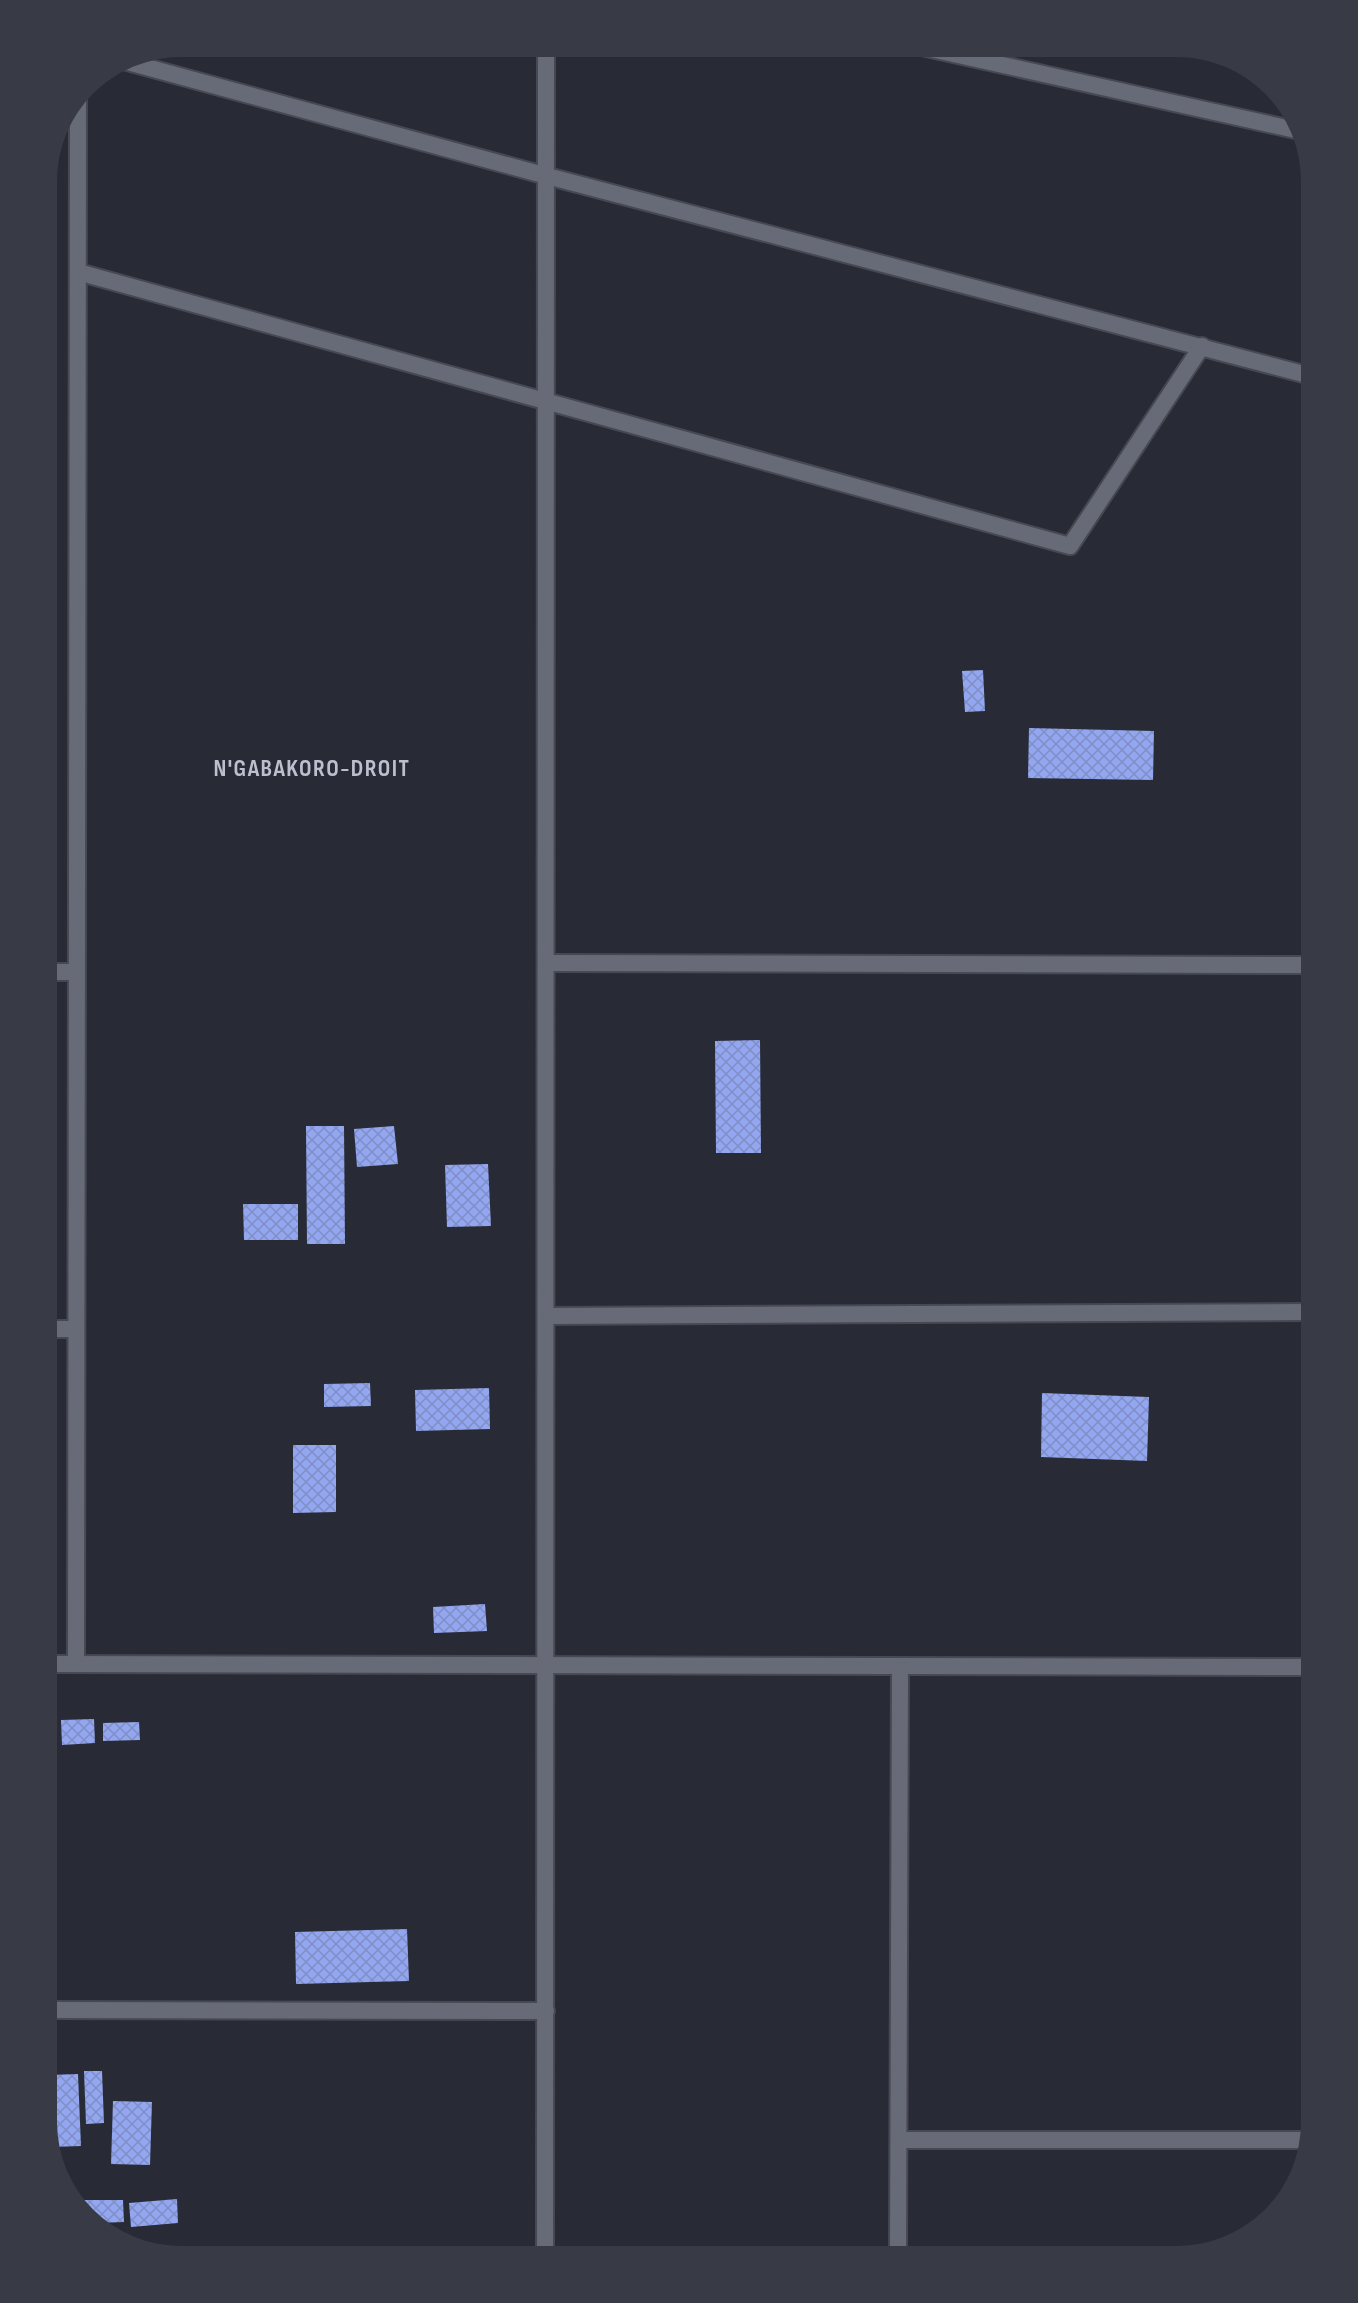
<svg xmlns="http://www.w3.org/2000/svg" width="1358" height="2303" viewBox="0 0 1358 2303" font-family="'Sofia Sans Condensed',sans-serif">
  <style>
    .building { fill: url(#building-cross-hatch) }
    .lines { fill: none; stroke-linecap: round; stroke-linejoin: round }
    .minor-casing { stroke: #464852; stroke-width: 20 }
    .minor { stroke: #676b78; stroke-width: 16 }
    .labels { text-anchor: middle; stroke-width: 6; stroke-linejoin: round; paint-order: stroke }
    .district-label { font-size: 24px; font-weight: bold; letter-spacing: 1.5px; fill: #bbbfce; stroke: #282b36 }
  </style>
  <defs>
    <pattern id="building-cross-hatch" width="8" height="8" patternUnits="userSpaceOnUse" patternTransform="scale(1.5)"><rect width="8" height="8" fill="#93a6f0"/><path d="M0 0l8 8M0 8l8-8" fill="none" stroke="#808ec6"/></pattern>
  </defs>
  <rect width="100%" height="100%" fill="#282b36"/>
  <g class="building">
    <polygon points="983,670 985,711 965,712 962,671"/>
    <polygon points="1029,728 1154,731 1153,780 1028,778"/>
    <polygon points="760,1040 761,1153 716,1153 715,1041"/>
    <polygon points="306,1126 344,1126 345,1244 307,1244"/>
    <polygon points="394,1126 398,1164 357,1167 354,1129"/>
    <polygon points="488,1164 491,1226 447,1227 445,1165"/>
    <polygon points="243,1204 298,1204 298,1240 244,1240"/>
    <polygon points="370,1383 371,1406 324,1407 324,1384"/>
    <polygon points="489,1388 490,1429 416,1431 415,1390"/>
    <polygon points="1042,1393 1149,1397 1147,1461 1041,1457"/>
    <polygon points="293,1445 336,1445 336,1512 293,1513"/>
    <polygon points="485,1604 487,1631 434,1633 433,1607"/>
    <polygon points="94,1719 95,1743 62,1745 61,1720"/>
    <polygon points="139,1722 140,1740 103,1741 103,1723"/>
    <polygon points="407,1929 409,1981 296,1984 295,1932"/>
    <polygon points="84,2071 102,2071 104,2123 86,2124"/>
    <polygon points="78,2074 81,2146 52,2147 46,2122 47,2075"/>
    <polygon points="113,2101 152,2102 150,2165 111,2164"/>
    <polygon points="177,2199 178,2223 131,2227 129,2203"/>
    <polygon points="82,2200 123,2200 124,2222 97,2223 82,2206"/>
  </g>
  <g class="lines">
    <g class="minor-casing">
      <g id="minor">
        <polyline points="922,47 1300,131"/>
        <polyline points="124,61 547,176 1311,376"/>
        <polyline points="78,272 1070,546 1202,346"/>
        <polyline points="546,963 1311,965"/>
        <polyline points="47,972 76,972"/>
        <polyline points="546,1316 1311,1312"/>
        <polyline points="47,1329 76,1329"/>
        <polyline points="47,1664 1311,1667"/>
        <polyline points="76,1664 78,98"/>
        <polyline points="47,2010 546,2011"/>
        <polyline points="899,2140 1306,2140"/>
        <polyline points="545,2256 546,47"/>
        <polyline points="898,2256 900,1666"/>
      </g>
    </g>
    <use href="#minor" class="minor"/>
  </g>
  <g class="labels">
    <g class="district-label">
      <text x="312" y="776">N'GABAKORO-DROIT</text>
    </g>
  </g>
  <path d="M0 0H1358V2303H0ZM181 57H1177A124 124 0 0 1 1301 181V2122A124 124 0 0 1 1177 2246H181A124 124 0 0 1 57 2122V181A124 124 0 0 1 181 57Z" fill="#383b45" fill-rule="evenodd"/>
</svg>
